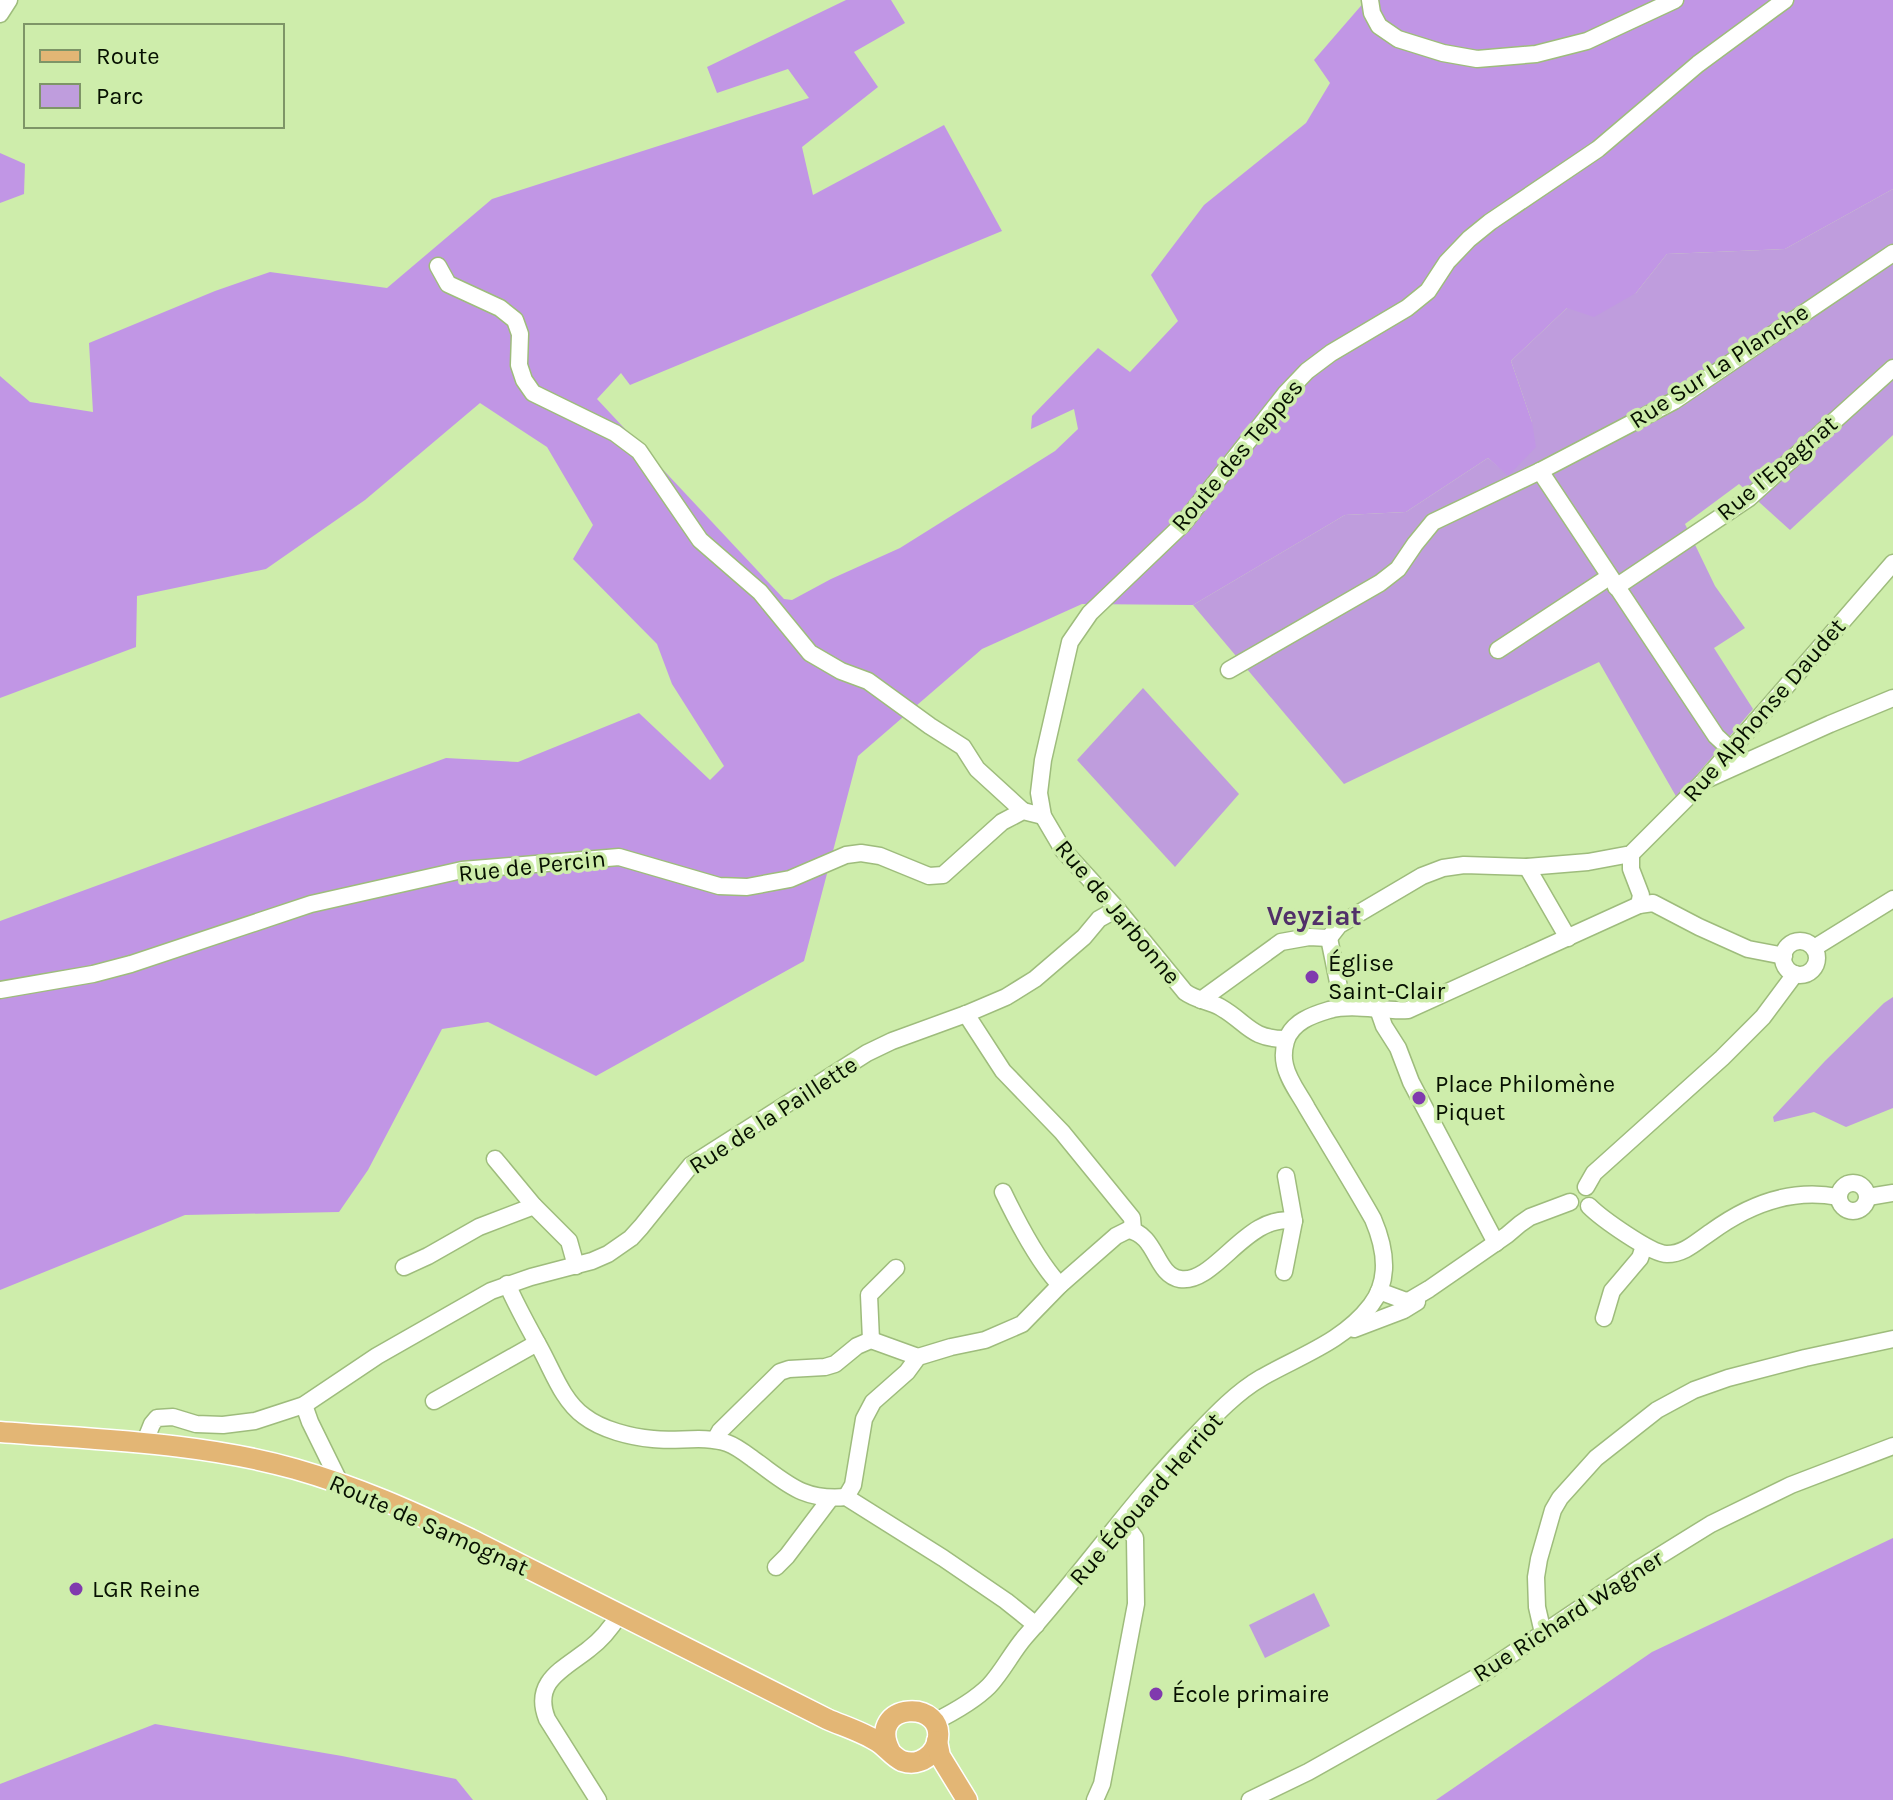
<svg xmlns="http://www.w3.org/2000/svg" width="1893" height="1800" viewBox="0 0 1893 1800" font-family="Karla,sans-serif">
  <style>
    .green { fill: #bf9ddd }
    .forest { fill: #c196e5 }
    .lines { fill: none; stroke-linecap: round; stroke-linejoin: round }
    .minor-casing { stroke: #9ebc7c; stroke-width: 19 }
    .major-casing { stroke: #fff; stroke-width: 23 }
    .minor { stroke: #fff; stroke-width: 16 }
    .major { stroke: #e3b675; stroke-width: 20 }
    .poi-dot { fill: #803aae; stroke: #ceedab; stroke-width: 3 }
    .labels { text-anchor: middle; stroke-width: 7; stroke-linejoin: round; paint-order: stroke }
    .street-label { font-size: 24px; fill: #061000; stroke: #ceedab }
    .poi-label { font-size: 24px; fill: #061000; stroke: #ceedab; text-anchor: start }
    .quarter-label { font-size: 28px; font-weight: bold; fill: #513069; stroke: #ceedab }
  </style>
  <rect width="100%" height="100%" fill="#ceedab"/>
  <g class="green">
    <polygon points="1893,189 1893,435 1790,530 1739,484 1685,524 1715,586 1745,628 1714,648 1753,709 1677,798 1599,662 1344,784 1193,605 1345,515 1406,512 1488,458 1508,475 1532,422 1511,361 1567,308 1636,293 1667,254 1785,249"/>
    <polygon points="1143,688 1239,794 1175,867 1077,760"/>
    <polygon points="1893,997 1893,1108 1846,1127 1814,1112 1774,1122 1773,1117 1825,1061 1884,1003"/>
    <polygon points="1314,1593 1330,1626 1265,1658 1249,1625"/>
  </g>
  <g class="forest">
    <polygon points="846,0 891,0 905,23 854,52 878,87 802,147 813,195 944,125 1002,231 630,385 621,373 597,399 784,599 792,600 831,579 900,548 1055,451 1078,429 1074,409 1031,429 1032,416 1098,348 1130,372 1178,321 1151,275 1204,205 1306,123 1330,83 1314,60 1366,0 1893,0 1893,189 1785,249 1667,254 1636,293 1594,317 1567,308 1511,361 1532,422 1536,447 1508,476 1488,458 1406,512 1345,515 1193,605 1082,604 982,649 858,756 804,961 596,1076 488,1022 442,1029 368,1170 339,1212 185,1215 0,1290 0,921 446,758 518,762 639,713 710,780 724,766 672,684 657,644 573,559 593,525 547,447 480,403 365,500 266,569 137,596 136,647 0,698 0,376 30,402 93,412 89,343 215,291 270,272 387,288 492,199 809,98 788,69 717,93 707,67"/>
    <polygon points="0,153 25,164 24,194 0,203"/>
    <polygon points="1893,1538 1893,1800 1436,1800 1652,1652"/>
    <polygon points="155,1724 342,1756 456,1779 473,1800 0,1800 0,1784"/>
  </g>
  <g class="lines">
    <g class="minor-casing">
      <g id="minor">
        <polyline points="1370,0 1372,13 1379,26 1398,39 1443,53 1477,59 1536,54 1587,41 1675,0"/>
        <polyline points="0,14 9,0"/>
        <polyline points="438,266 448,284 500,308 515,320 520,334 519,365 524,380 533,393 615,433 639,451 700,540 760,592 810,653 841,671 868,681 930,726 963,747 977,769 1023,811"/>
        <polyline points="1540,471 1716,736 1731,750"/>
        <polyline points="1616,587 1749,498 1893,368"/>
        <polyline points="1498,650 1609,577"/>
        <polyline points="1229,670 1380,583 1398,569 1415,544 1433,522 1540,471 1674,401 1893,253"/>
        <polyline points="1710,778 1830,724 1893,698"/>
        <polyline points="1631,854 1631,869 1641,895 1639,905"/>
        <polyline points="1527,867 1568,938"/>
        <polyline points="1329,938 1339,925 1422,876 1443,868 1464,865 1527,867 1588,862 1631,854 1705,780 1893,563"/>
        <polyline points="1329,938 1340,992 1346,1007"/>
        <circle cx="1800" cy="958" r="17"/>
        <polyline points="1814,948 1893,899"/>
        <polyline points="0,990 93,974 131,964 311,904 462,870 619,857 719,886 747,887 790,879 846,855 861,853 880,856 929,876 943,875 1002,822 1023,811 1043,816"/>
        <polyline points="1201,1000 1281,942 1309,937 1329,938"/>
        <polyline points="1378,1009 1384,1026 1398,1048 1411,1082 1496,1243"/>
        <polyline points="966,1014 1003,1071 1062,1132 1132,1218 1133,1230"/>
        <path d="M 1286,1039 C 1250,1039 1248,1023 1220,1007 C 1209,1001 1196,1000 1185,992 L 1117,909 L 1063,850 L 1043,816 L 1039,793 L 1043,760 L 1070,642 L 1090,613 L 1182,525 L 1286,393 L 1307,371 L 1331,353 L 1407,308 L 1428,291 L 1447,262 L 1469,239 L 1490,222 L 1598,149 L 1698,64 L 1785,0"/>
        <polyline points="495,1159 534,1206 569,1241 576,1266"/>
        <circle cx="1853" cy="1197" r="14"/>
        <polyline points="1586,1187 1594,1173 1722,1058 1763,1017 1795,974"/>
        <path d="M 1003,1192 C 1017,1221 1038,1262 1060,1285"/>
        <polyline points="1868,1197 1893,1193"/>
        <path d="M 1589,1206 C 1601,1218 1651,1254 1667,1254 C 1685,1254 1697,1241 1711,1232 C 1748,1205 1792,1188 1838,1197"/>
        <polyline points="404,1267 428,1256 479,1227 534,1206"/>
        <polyline points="1284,1272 1294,1221 1286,1176"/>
        <path d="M 507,1284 C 517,1307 529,1328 541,1350 C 553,1372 563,1401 584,1416 C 602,1430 631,1437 653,1439 C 677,1442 704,1435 727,1443 C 736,1446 745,1453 753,1459 C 787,1483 802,1501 846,1497 L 943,1558 L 1006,1601 L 1036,1625"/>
        <polyline points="1379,1291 1406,1301 1412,1299 1429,1289 1507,1235 1520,1224 1530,1217 1570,1202"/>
        <polyline points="1604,1318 1612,1291 1640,1258 1644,1246"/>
        <polyline points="1354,1329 1404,1310 1417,1302"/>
        <polyline points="871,1340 869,1295 896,1268"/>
        <polyline points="434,1401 537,1343"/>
        <polyline points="304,1405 310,1422 340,1483"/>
        <polyline points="715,1440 720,1431 780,1372 789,1369 825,1367 835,1364 857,1346 871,1340 918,1357"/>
        <polyline points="144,1444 152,1424 157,1418 173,1417 196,1424 223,1425 255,1421 304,1405 377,1356 491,1291 531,1277 592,1261 608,1254 631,1238 641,1227 691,1165 867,1053 892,1041 966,1014 1006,997 1035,979 1084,937 1099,919 1117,909"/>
        <path d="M 846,1497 L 853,1485 L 864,1419 L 873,1402 L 907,1372 L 918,1357 L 951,1347 L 985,1340 L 1022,1324 L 1060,1285 L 1116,1236 L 1128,1230 C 1157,1234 1155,1275 1180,1279 C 1215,1285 1247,1212 1294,1221"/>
        <polyline points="776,1567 787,1556 830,1499"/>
        <polyline points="1543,1633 1537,1607 1536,1577 1539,1559 1553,1510 1560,1498 1596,1458 1657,1410 1694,1390 1728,1378 1805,1358 1893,1339"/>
        <path d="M 934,1722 C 952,1713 974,1701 989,1686 C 1003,1671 1012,1652 1025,1637 C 1084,1571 1135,1497 1197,1434 C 1216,1414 1237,1392 1261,1378 C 1299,1356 1343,1342 1371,1305 C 1391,1279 1385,1247 1373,1219 C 1352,1182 1329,1145 1307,1108 C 1300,1095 1288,1080 1285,1065 C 1283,1057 1284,1048 1286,1041 C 1292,1022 1312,1015 1329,1010 C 1355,1003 1382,1012 1408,1010 L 1639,905 L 1653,903 L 1699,927 L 1748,949 L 1784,956"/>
        <path d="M 598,1800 L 547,1719 C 532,1681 564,1669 589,1649 C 601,1640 611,1628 619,1615"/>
        <polyline points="1095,1800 1102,1784 1136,1604 1135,1538 1122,1520"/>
        <polyline points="1250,1800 1308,1772 1482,1674 1640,1568 1711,1524 1791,1485 1893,1446"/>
      </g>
    </g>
    <g class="major-casing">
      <g id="major">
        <path d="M 0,1432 C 98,1440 200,1442 295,1469 C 355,1486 413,1512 470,1539 L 827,1719 C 843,1726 863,1732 878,1742 C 886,1747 893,1757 902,1761 C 908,1763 915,1763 920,1761 C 928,1758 934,1752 937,1743 C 949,1698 865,1701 890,1751"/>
        <polyline points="937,1741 940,1756 967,1800"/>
      </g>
    </g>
    <use href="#minor" class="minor"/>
    <use href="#major" class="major"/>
  </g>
  <g class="poi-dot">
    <circle cx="1312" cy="977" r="8"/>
    <circle cx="1419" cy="1098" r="8"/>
    <circle cx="76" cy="1589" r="8"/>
    <circle cx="1156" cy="1694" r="8"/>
  </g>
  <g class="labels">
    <g class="street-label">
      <text transform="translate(1719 366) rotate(-33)" y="8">Rue Sur La Planche</text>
      <text transform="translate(1237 455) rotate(-50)" y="8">Route des Teppes</text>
      <text transform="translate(1777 468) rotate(-40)" y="8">Rue l'Epagnat</text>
      <text transform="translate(1764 710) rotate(-49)" y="8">Rue Alphonse Daudet</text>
      <text transform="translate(532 866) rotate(-6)" y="8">Rue de Percin</text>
      <text transform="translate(1118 912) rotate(50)" y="8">Rue de Jarbonne</text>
      <text transform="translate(773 1115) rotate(-33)" y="8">Rue de la Paillette</text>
      <text transform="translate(1146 1499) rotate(-49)" y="8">Rue Édouard Herriot</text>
      <text transform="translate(429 1525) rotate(24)" y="8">Route de Samognat</text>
      <text transform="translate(1568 1616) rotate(-33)" y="8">Rue Richard Wagner</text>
    </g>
    <g class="poi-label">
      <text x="1328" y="971">Église<tspan x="1328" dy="28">Saint-Clair</tspan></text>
      <text x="1435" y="1092">Place Philomène<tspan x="1435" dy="28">Piquet</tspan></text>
      <text x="92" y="1597">LGR Reine</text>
      <text x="1172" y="1702">École primaire</text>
    </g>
    <g class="quarter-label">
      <text x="1314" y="925">Veyziat</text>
    </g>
  </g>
  <rect x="24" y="24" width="260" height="104" fill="#ceedab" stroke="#7e9567" stroke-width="2"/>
  <rect x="40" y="50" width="40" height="12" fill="#e3b675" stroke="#7e9567" stroke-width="2"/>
  <text x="96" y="64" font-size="24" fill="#061000">Route</text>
  <rect x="40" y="84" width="40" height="24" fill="#bf9ddd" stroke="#7e9567" stroke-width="2"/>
  <text x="96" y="104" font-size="24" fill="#061000">Parc</text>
</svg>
